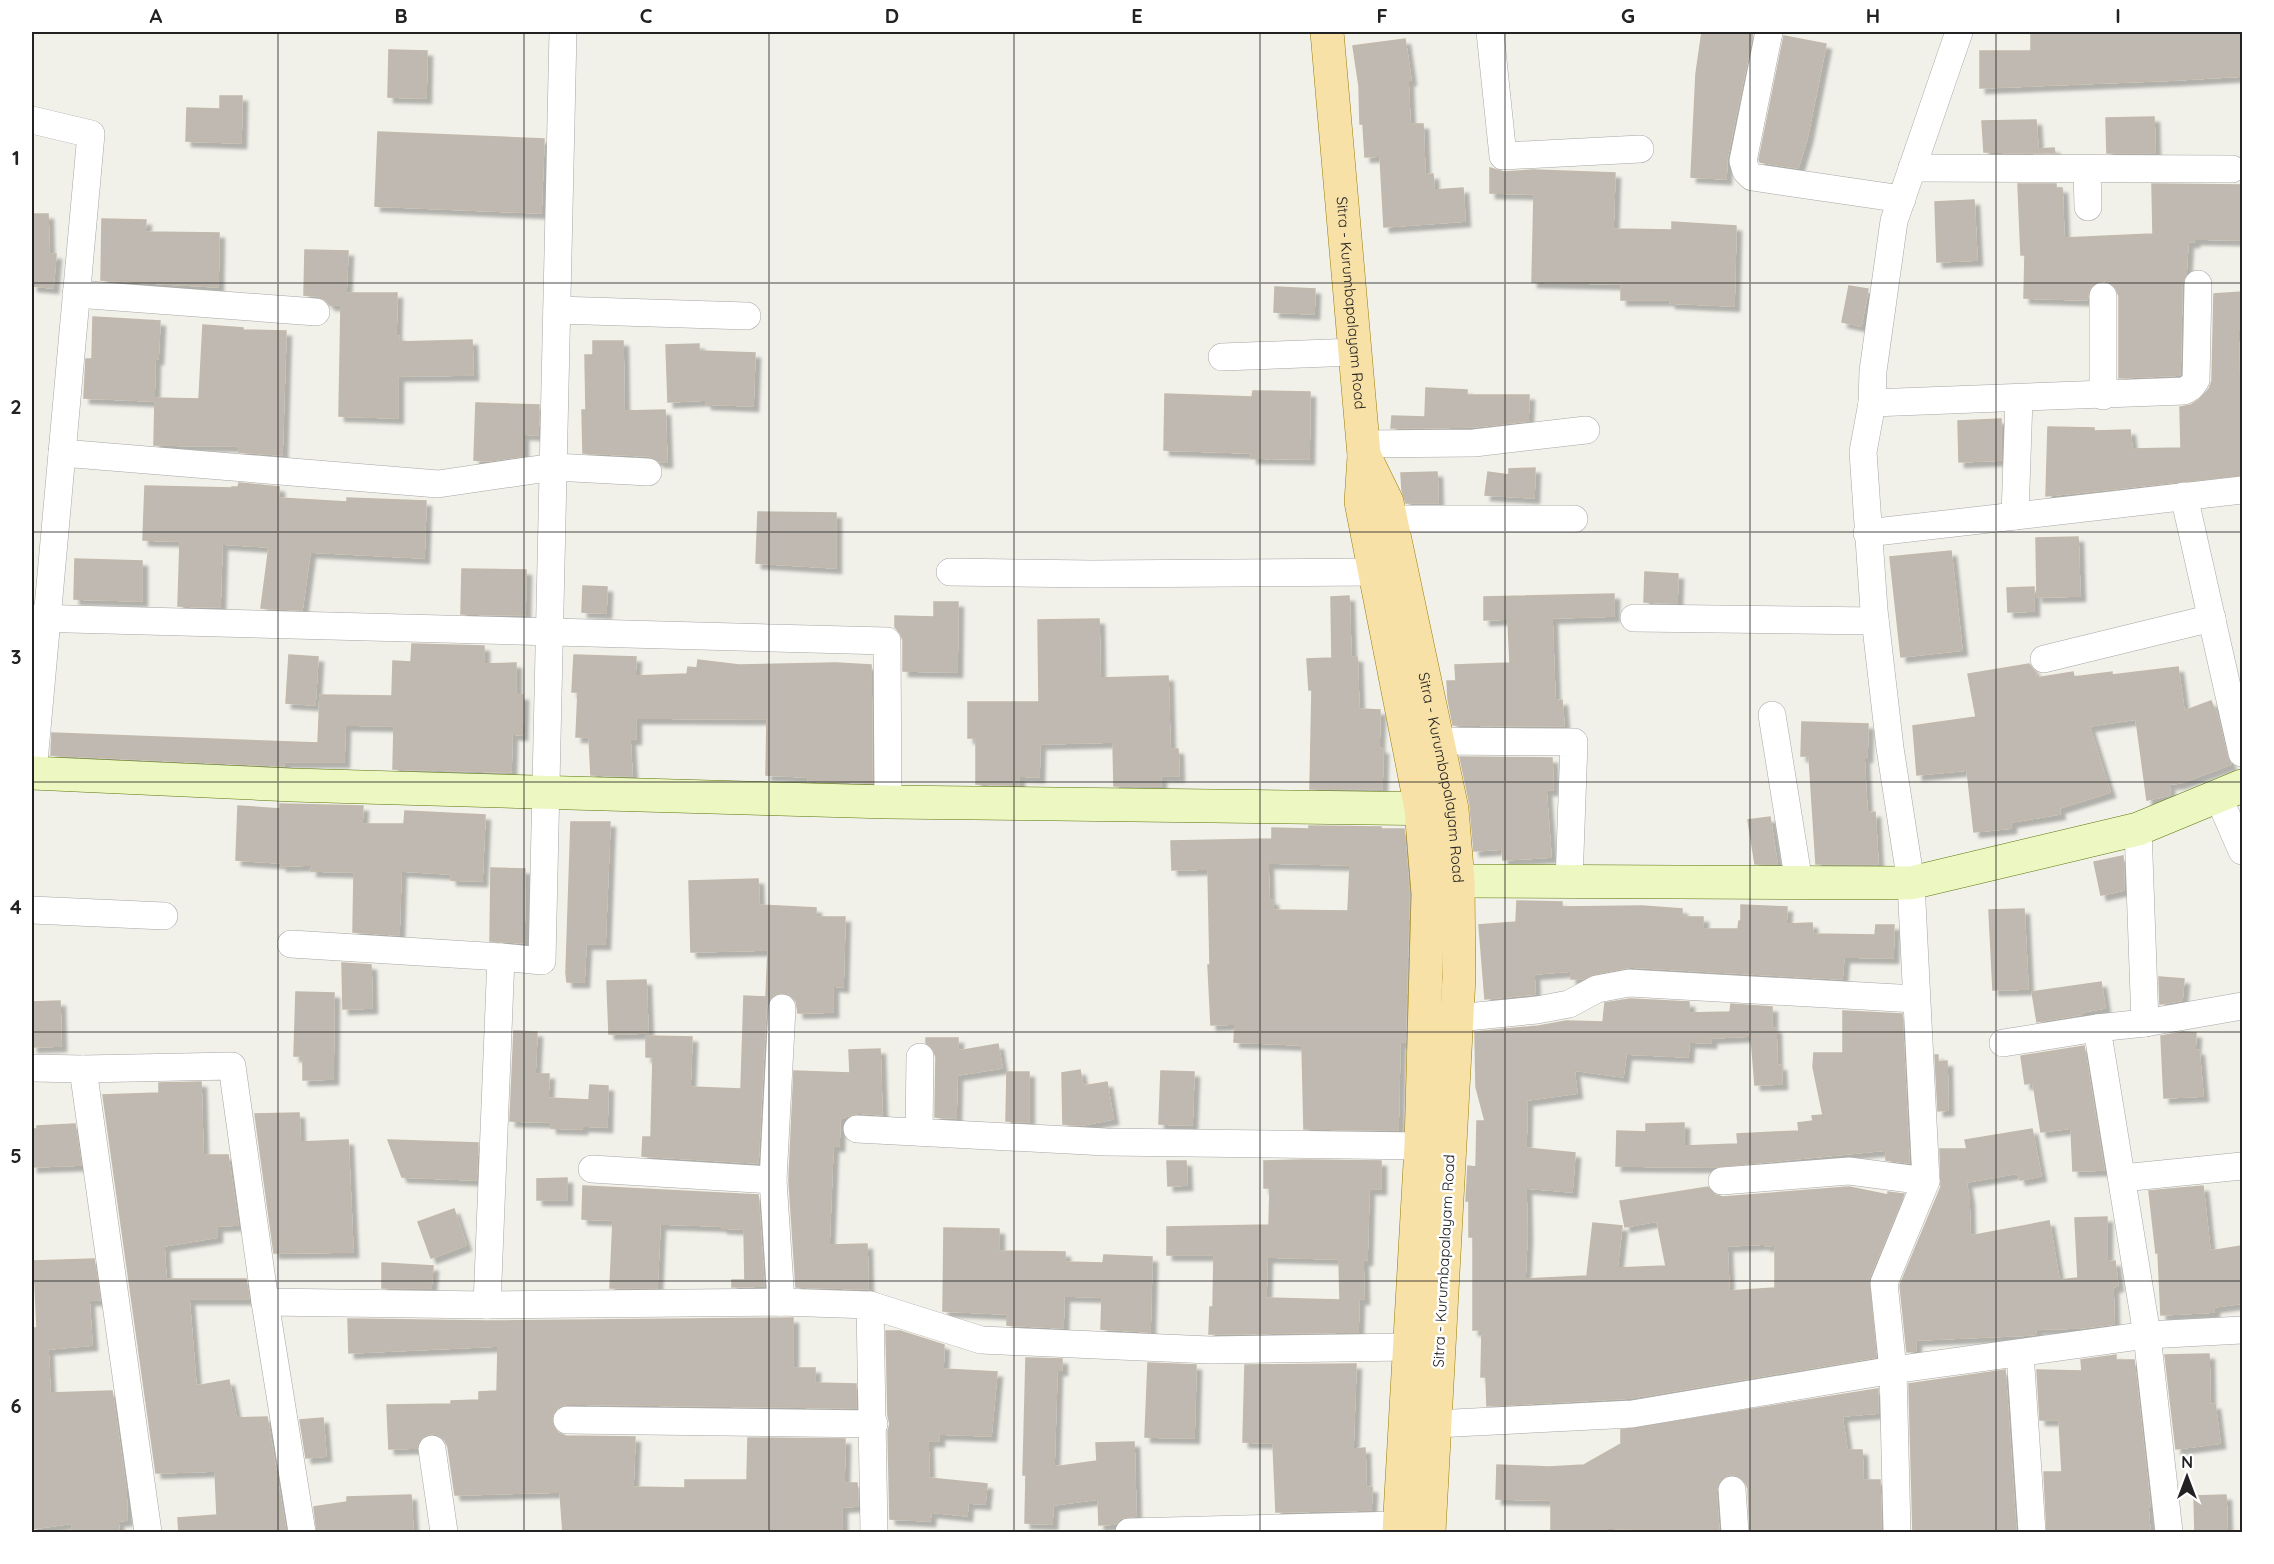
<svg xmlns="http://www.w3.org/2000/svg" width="2274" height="1564" viewBox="0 0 2274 1564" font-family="Quicksand,sans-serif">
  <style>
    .building { fill: #bfb9b2; stroke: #c2b9ac; stroke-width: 1.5; fill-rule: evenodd; filter: url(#shadow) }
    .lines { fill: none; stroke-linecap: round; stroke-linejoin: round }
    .street-casing { stroke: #a6a6a6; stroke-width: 28 }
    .secondary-casing { stroke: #5b770b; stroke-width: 34 }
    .primary-casing { stroke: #987d07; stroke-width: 34 }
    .street { stroke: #fff; stroke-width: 27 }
    .secondary { stroke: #ecf7c1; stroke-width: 33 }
    .primary { stroke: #f8e1a7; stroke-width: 33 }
    .grid { fill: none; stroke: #222; stroke-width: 1.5; stroke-opacity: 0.55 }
    .labels { text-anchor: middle; stroke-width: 5; stroke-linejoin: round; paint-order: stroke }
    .street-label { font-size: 15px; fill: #222; stroke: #fff }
    .neatline { fill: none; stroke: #222; stroke-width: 2 }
    .grid-label { font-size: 20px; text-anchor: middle; font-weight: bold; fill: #222 }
  </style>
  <defs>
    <filter id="shadow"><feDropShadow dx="5.5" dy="5.5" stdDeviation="1.5" flood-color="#0004"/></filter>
  </defs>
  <rect width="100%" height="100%" fill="#f1f0e9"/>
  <g class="building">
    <polygon points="1702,32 1753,32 1727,158 1726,179 1691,177 1696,74"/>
    <polygon points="2031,32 2242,32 2242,76 2175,80 1980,88 1980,51 2031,51"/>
    <polygon points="1784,36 1826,44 1807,138 1798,168 1760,162 1759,160"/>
    <polygon points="1405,39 1411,80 1408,80 1410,124 1423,124 1425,175 1433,174 1434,190 1463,188 1465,221 1384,227 1380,156 1365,157 1363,124 1360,124 1359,86 1353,46"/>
    <polygon points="389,50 427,51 426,98 388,97"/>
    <polygon points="220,96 242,96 241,143 186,141 187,108 220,109"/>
    <polygon points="2154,117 2155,153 2107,153 2106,118"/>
    <polygon points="2036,120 2038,149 2054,148 2055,153 1984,152 1982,121"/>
    <polygon points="378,132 544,139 541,213 375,206"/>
    <polygon points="1490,168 1504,172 1533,170 1615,173 1613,229 1672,230 1672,222 1736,226 1734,306 1670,303 1670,300 1621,300 1621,284 1532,282 1534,194 1490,193"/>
    <polygon points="2018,184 2056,184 2056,188 2062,188 2064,238 2153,234 2152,184 2242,185 2242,240 2194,239 2194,242 2188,242 2186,274 2182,284 2180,375 2119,378 2119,296 2116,288 2110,282 2102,280 2095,283 2089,289 2087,300 2024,298 2025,255 2021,255"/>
    <polygon points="1974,200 1977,260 1937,262 1935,202"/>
    <polygon points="32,214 48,214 49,254 56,254 53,288 32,286"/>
    <polygon points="102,219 146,220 145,232 219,233 218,287 101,280"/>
    <polygon points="305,250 348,251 346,293 397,293 396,336 399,336 399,342 472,340 473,375 398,376 398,418 339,416 341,305 330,305 325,299 318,296 304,295"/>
    <polygon points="1849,286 1868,289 1861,326 1842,322"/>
    <polygon points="1275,287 1315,289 1314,314 1274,312"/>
    <polygon points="2242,292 2242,329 2238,329 2239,374 2242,374 2242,475 2046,496 2048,427 2094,428 2094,431 2130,430 2132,449 2181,448 2180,407 2191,405 2199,400 2209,389 2212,381 2214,294"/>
    <polygon points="93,317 160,321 158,359 155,359 154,401 84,398 86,359 92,359"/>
    <polygon points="203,325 243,328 243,330 286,331 282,455 239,452 239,446 154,445 155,398 199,399"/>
    <polygon points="593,341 623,341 624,411 665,410 667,462 660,462 649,456 583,453 582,410 586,410 585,355 593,355"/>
    <polygon points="699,344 699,351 755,353 753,406 706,404 706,400 668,402 666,345"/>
    <polygon points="1426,388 1467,390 1467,395 1529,395 1528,421 1473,427 1391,428 1392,416 1425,417"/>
    <polygon points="1253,391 1310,392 1309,459 1251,458 1252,453 1164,450 1165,394 1252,397"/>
    <polygon points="476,403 539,405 538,435 523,434 523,456 488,461 474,460"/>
    <polygon points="2001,419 2001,460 1959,462 1958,421"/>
    <polygon points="1535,468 1534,498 1485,495 1488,472 1509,475 1509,469"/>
    <polygon points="1437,472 1438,503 1406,503 1402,490 1401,473"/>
    <polygon points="239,483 279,487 279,498 347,502 347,498 426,501 424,558 310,552 302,610 261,608 269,547 222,544 220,607 178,606 180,541 143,540 145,486 232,488 232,487 238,487"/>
    <polygon points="758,512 836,513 836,568 756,563"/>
    <polygon points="2078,537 2080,596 2037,597 2036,538"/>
    <polygon points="1951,551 1962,650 1901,657 1890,557"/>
    <polygon points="75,559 142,561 142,601 74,599"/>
    <polygon points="462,569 526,570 525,615 461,614"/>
    <polygon points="1645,572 1678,574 1677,603 1644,602"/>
    <polygon points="583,586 607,587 606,613 582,612"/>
    <polygon points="2034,587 2034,611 2008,612 2007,588"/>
    <polygon points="1614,594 1614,616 1552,618 1555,701 1562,700 1564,726 1453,725 1448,699 1447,681 1456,681 1455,665 1510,663 1508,619 1484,620 1484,597"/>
    <polygon points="1349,596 1351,657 1357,657 1359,709 1380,710 1379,748 1383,749 1382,789 1310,789 1312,690 1309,690 1307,659 1332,658 1331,597"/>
    <polygon points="934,602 958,602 957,672 903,671 903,640 900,633 895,627 895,616 934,617"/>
    <polygon points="1099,619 1100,678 1168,676 1170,749 1178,749 1179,776 1161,776 1161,786 1114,786 1113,742 1040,744 1039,777 1019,776 1019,785 976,784 976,738 968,738 968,702 1039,702 1038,620"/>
    <polygon points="412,644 484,646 484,664 516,663 516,695 523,695 522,735 512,734 511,772 393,769 394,726 345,725 344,762 284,762 284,766 51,755 52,733 318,743 320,695 392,696 393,661 411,662"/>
    <polygon points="289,655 318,657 315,705 286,703"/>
    <polygon points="574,655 636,657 635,676 687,674 688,667 697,668 698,660 739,665 836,663 871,665 872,783 808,781 808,777 766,775 767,719 636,718 636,739 630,739 632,776 591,775 589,737 576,737 578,692 572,692"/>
    <polygon points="2029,664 2035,672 2036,678 2073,672 2074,677 2112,672 2112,675 2178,667 2184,711 2211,701 2218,718 2227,756 2231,764 2180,783 2169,784 2170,795 2147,800 2136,719 2089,726 2110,792 2059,808 2060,814 2011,822 2011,828 1974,832 1967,770 1917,775 1913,726 1976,717 1968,674"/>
    <polygon points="1802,722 1868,724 1867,757 1864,757 1867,813 1875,812 1878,864 1816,864 1809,756 1801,756"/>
    <polygon points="1460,757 1552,758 1553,790 1546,790 1551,857 1503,860 1502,849 1474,851 1470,805"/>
    <polygon points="280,804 363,806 362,824 404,824 405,811 485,815 482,881 451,880 451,874 401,871 399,935 353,932 354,872 311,871 312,865 281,866 281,863 236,860 238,806 280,809"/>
    <polygon points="1770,817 1777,864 1755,864 1748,820"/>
    <polygon points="571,822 610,822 605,944 586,944 584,982 567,982 566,973"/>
    <path d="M 1309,826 L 1381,827 L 1381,829 L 1404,829 L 1409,894 L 1405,1042 L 1400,1042 L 1398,1130 L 1304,1129 L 1302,1045 L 1234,1042 L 1235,1024 L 1211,1025 L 1208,965 L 1210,965 L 1208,869 L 1172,870 L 1171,841 L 1272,839 L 1272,828 L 1309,829 ZM 1268,863 L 1350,865 L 1348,911 L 1273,910 L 1273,900 L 1269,900 Z"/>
    <polygon points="2123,856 2124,890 2101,895 2094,862"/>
    <polygon points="491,868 525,869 524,943 490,941"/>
    <polygon points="758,879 759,905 816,908 816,917 845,917 843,987 833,986 833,1012 798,1013 796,1000 790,995 783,992 775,994 769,1000 766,1007 758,1163 642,1156 643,1137 651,1137 653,1057 646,1057 646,1036 692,1037 690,1087 741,1089 744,996 766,997 768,950 691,952 689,881"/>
    <polygon points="1517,901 1562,902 1562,907 1642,906 1682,909 1682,917 1703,917 1703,929 1738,929 1739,921 1741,921 1741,905 1787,907 1786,924 1812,923 1813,934 1875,935 1876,925 1894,925 1893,958 1844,957 1842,979 1630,967 1594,974 1582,979 1571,979 1571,971 1534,974 1535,994 1485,999 1479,925 1516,922"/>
    <polygon points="2024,909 2028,989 1993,990 1989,910"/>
    <polygon points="342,963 371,965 372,1008 343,1009"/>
    <polygon points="2159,977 2184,979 2182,1000 2160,1004"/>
    <polygon points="646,980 648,1033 609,1034 607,981"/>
    <polygon points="2101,982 2105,1008 2082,1012 2082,1014 2037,1022 2032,992"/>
    <polygon points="296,992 334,993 333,1079 303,1080 303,1056 294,1056"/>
    <path d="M 1630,999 L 1689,1002 L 1689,1013 L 1730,1012 L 1731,1004 L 1772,1007 L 1772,1028 L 1776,1028 L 1777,1066 L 1781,1065 L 1782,1084 L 1755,1085 L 1751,1036 L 1711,1038 L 1711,1043 L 1689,1042 L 1688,1057 L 1626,1054 L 1623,1077 L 1574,1070 L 1577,1093 L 1527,1100 L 1526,1148 L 1575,1153 L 1572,1192 L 1526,1188 L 1527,1235 L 1525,1279 L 1587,1276 L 1593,1223 L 1622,1226 L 1617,1268 L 1666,1266 L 1657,1221 L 1625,1227 L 1620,1201 L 1708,1187 L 1715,1195 L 1723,1197 L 1849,1187 L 1888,1195 L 1888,1192 L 1904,1194 L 1869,1278 L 1876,1357 L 1630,1398 L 1487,1406 L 1486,1377 L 1481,1377 L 1482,1330 L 1473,1330 L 1473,1237 L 1469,1237 L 1469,1201 L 1466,1201 L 1468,1166 L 1476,1167 L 1477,1121 L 1485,1121 L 1476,1087 L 1475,1032 L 1539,1026 L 1566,1021 L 1603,1022 L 1605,1003 ZM 1765,1244 L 1765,1246 L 1775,1245 L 1775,1288 L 1729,1291 L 1727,1246 Z"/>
    <polygon points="60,1001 61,1046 32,1047 32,1002"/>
    <polygon points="1843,1011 1902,1014 1909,1163 1886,1160 1886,1150 1714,1167 1616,1166 1617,1131 1646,1132 1646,1124 1684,1123 1684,1146 1738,1144 1737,1134 1799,1131 1798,1123 1813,1121 1812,1116 1823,1115 1813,1067 1814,1053 1843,1053"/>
    <polygon points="514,1031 537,1032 535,1074 549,1074 548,1098 589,1100 590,1085 608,1086 607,1127 582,1126 582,1129 551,1128 551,1122 510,1121"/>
    <polygon points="2183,1032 2196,1033 2195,1050 2199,1050 2203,1096 2164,1098 2161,1036"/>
    <polygon points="926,1038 958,1038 958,1051 998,1044 1002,1068 957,1075 956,1118 935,1117 936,1057 933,1049 926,1043"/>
    <polygon points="2084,1046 2104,1170 2073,1171 2071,1128 2041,1132 2033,1083 2025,1084 2021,1056"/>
    <polygon points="880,1049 882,1115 858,1113 840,1118 839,1146 833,1146 829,1245 867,1244 868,1289 796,1287 789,1180 794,1071 850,1073 849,1050"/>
    <polygon points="1935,1055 1938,1055 1938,1062 1947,1061 1948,1110 1938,1111"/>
    <polygon points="1080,1070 1083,1086 1107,1082 1113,1119 1082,1125 1063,1124 1062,1073"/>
    <polygon points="1161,1071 1194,1072 1192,1125 1159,1124"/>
    <polygon points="1007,1072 1029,1072 1029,1122 1006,1121"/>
    <polygon points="201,1082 203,1155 228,1155 238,1225 217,1226 217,1237 164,1246 166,1279 246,1279 249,1299 189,1299 196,1386 229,1380 236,1418 267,1417 286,1533 179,1533 178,1518 217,1515 215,1471 156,1473 103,1095 159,1093 159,1083"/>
    <polygon points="299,1113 300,1142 348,1140 353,1252 274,1253 255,1114"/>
    <polygon points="75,1124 81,1165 32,1167 32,1129 37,1129 37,1126"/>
    <polygon points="2032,1129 2041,1176 2020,1180 2018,1173 1966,1182 1969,1199 1970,1236 2049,1221 2059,1280 2078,1278 2075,1218 2107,1217 2107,1262 2115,1261 2118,1286 2113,1287 2114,1324 2080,1328 2036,1329 2036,1334 2030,1335 1916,1340 1916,1351 1907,1352 1900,1285 1941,1187 1940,1149 1967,1149 1965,1140"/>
    <polygon points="388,1140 478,1143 476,1180 402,1177"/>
    <path d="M 1304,1160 L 1381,1161 L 1381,1189 L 1369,1189 L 1367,1260 L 1363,1260 L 1364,1299 L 1359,1299 L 1358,1332 L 1209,1334 L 1210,1307 L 1213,1307 L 1214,1255 L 1167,1255 L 1167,1227 L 1269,1225 L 1270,1188 L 1264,1188 L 1264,1161 ZM 1267,1257 L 1339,1259 L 1340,1300 L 1266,1298 Z"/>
    <polygon points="1167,1161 1186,1161 1187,1185 1168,1186"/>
    <polygon points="567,1178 567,1200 537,1200 537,1179"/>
    <polygon points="583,1186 758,1195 764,1286 732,1287 732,1280 745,1280 744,1229 722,1228 722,1226 660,1224 657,1288 610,1288 613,1220 582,1219"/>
    <polygon points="2203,1186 2210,1251 2242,1246 2242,1303 2214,1307 2214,1312 2161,1315 2158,1252 2156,1253 2149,1191"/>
    <polygon points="454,1209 466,1245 431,1258 418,1222"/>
    <polygon points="944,1228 999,1229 999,1251 1065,1252 1065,1262 1103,1263 1104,1255 1152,1257 1150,1332 1101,1329 1102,1297 1064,1296 1063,1328 1007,1325 1007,1314 943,1311"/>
    <polygon points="94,1259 100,1300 89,1300 92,1345 48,1349 50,1393 112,1391 126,1490 127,1520 118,1521 119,1533 72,1533 72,1523 32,1529 32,1328 37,1328 34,1261"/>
    <polygon points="382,1263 433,1266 431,1288 382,1288"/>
    <polygon points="793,1318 793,1368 815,1368 815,1383 856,1384 856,1408 567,1404 560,1406 554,1411 551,1420 554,1428 558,1433 566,1436 635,1437 633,1487 685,1488 685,1480 747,1480 748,1438 845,1439 844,1483 857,1483 858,1506 842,1507 842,1530 563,1533 560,1492 455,1495 448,1447 445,1440 437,1434 429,1434 422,1437 417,1448 389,1449 387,1405 451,1404 451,1401 479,1400 479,1392 497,1391 498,1346 349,1353 348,1319 487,1321"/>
    <polygon points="886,1331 900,1331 944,1345 943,1369 997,1372 991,1436 939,1434 939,1441 928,1441 929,1478 987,1484 985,1504 968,1503 967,1516 931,1512 930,1521 890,1519 888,1431 890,1424 888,1416"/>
    <polygon points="2209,1354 2210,1405 2215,1404 2220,1443 2176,1449 2165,1355"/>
    <polygon points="2116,1355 2116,1360 2134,1360 2150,1506 2148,1507 2150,1533 2047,1533 2044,1472 2062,1472 2059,1420 2040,1420 2037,1370 2082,1371 2081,1360"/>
    <polygon points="1026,1358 1062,1359 1062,1370 1057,1370 1054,1467 1097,1461 1096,1443 1134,1442 1136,1516 1121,1518 1115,1524 1099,1525 1098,1499 1053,1505 1052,1524 1025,1523 1026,1475 1023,1475"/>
    <polygon points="1148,1363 1196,1365 1194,1438 1145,1437"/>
    <polygon points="1356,1364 1353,1449 1365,1448 1366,1487 1372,1488 1371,1510 1276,1512 1273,1443 1243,1442 1245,1365"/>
    <polygon points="2005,1370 2016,1533 1913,1533 1909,1384"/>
    <polygon points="1878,1389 1878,1413 1842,1416 1847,1450 1862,1450 1863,1480 1880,1480 1881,1533 1750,1533 1748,1488 1745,1482 1739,1476 1731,1474 1724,1477 1718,1484 1716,1491 1719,1533 1659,1533 1659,1530 1607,1528 1607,1533 1551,1533 1551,1500 1496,1499 1497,1465 1549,1467 1584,1465 1621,1444 1621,1430"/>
    <polygon points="323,1418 326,1456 306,1458 300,1420"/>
    <polygon points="411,1495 413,1533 317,1533 314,1507 347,1502 347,1497"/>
    <polygon points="2226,1495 2227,1533 2195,1533 2194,1496"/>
  </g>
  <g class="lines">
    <g class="street-casing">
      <g id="street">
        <polyline points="1490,32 1503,156 1640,149"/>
        <polyline points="1769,32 1743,161 1746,171 1752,177 1902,199"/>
        <polyline points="32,120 91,134 33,773"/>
        <polyline points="1912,168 2232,169"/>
        <polyline points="2087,169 2088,207"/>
        <polyline points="76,294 316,312"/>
        <polyline points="2103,296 2103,396"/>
        <polyline points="557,310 747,316"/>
        <polyline points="1222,357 1355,352"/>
        <polyline points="1872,403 2184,391 2191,387 2196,380 2198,284"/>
        <polyline points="1363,444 1474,443 1586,430"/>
        <polyline points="62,453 438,484 554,467 648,472"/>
        <polyline points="2184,496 2242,753"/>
        <polyline points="2015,516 2019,398"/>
        <polyline points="1391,519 1574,519"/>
        <polyline points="1867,533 2242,490"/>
        <polyline points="950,572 1092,574 1375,572"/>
        <polyline points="32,618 887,641 888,802"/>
        <polyline points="1634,618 1875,621"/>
        <polyline points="2044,659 2212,618"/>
        <polyline points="1772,715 1799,883"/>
        <polyline points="1438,741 1574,742 1569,882"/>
        <polyline points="2218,796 2242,851"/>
        <polyline points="2138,829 2145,1023 2097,1028 2147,1335 2169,1532"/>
        <polyline points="32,910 164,916"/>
        <polyline points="291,944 501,957 487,1305"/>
        <polyline points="501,957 542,961 563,32"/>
        <polyline points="1457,1018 1537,1010 1569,1004 1597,989 1629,983 1916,999"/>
        <polyline points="2145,1023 2242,1006"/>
        <polyline points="2003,1043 2097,1028"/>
        <polyline points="32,1068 83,1069 232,1066 265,1302 302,1532"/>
        <polyline points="83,1069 148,1532"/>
        <polyline points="857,1129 1106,1142 1421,1146"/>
        <polyline points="919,1132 920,1057"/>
        <polyline points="592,1169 773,1180"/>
        <polyline points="2122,1178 2242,1166"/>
        <polyline points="1722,1181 1849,1171 1926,1181"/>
        <polyline points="265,1302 487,1305 781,1302 870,1305 874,1532"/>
        <polyline points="781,1302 773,1180 782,1008"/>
        <polyline points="870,1305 981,1340 1210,1350 1408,1347"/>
        <polyline points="2020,1353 2032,1532"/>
        <polyline points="567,1420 874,1424"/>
        <polyline points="1435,1424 1632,1414 1893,1370 2147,1335 2242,1330"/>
        <polyline points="432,1449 444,1532"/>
        <polyline points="1732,1490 1735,1532"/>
        <polyline points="1129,1532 1399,1525"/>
        <polyline points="1897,1532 1893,1370 1884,1283 1926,1181 1911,883 1890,748 1874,610 1863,452 1872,403 1873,371 1894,221 1959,32"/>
      </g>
    </g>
    <g class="secondary-casing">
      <g id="secondary">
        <polyline points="32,773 292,785 888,802 1450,809"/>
        <polyline points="1458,881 1911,883 2138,829 2242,786"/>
      </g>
    </g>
    <g class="primary-casing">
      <g id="primary">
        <path id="s1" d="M 1327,32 L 1364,455 L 1387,502 L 1452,809 L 1458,881 L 1459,977 L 1429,1532"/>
        <polyline points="1364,456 1361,502 1421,808 1428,894 1421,1146 1399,1532"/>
      </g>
    </g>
    <use href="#street" class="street"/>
    <use href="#secondary" class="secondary"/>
    <use href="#primary" class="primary"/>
  </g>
  <path class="grid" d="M 278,32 L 278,1532M 524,32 L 524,1532M 769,32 L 769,1532M 1014,32 L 1014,1532M 1260,32 L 1260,1532M 1505,32 L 1505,1532M 1750,32 L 1750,1532M 1996,32 L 1996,1532M 32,283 L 2242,283M 32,532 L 2242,532M 32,782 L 2242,782M 32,1032 L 2242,1032M 32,1281 L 2242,1281"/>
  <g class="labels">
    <g class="street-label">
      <text dy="5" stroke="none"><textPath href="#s1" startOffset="272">Sitra - Kurumbapalayam Road</textPath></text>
      <text dy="5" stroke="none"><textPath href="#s1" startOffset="758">Sitra - Kurumbapalayam Road</textPath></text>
      <text transform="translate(1444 1261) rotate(-87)" y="5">Sitra - Kurumbapalayam Road</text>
    </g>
  </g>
  <rect width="2274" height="1564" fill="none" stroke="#ffffff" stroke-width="66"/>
  <g transform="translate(2187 1477)" stroke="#ffffff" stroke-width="4.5" paint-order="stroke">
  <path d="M0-4.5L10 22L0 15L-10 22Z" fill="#222222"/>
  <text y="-9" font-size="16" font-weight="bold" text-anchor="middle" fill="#222222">N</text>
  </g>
  <rect x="33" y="33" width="2208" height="1498" class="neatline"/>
  <g class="grid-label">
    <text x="156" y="23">A</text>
    <text x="401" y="23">B</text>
    <text x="646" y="23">C</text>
    <text x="892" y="23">D</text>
    <text x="1137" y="23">E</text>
    <text x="1382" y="23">F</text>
    <text x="1628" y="23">G</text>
    <text x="1873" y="23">H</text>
    <text x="2118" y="23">I</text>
    <text x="16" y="165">1</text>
    <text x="16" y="414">2</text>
    <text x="16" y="664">3</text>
    <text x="16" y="914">4</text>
    <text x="16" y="1163">5</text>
    <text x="16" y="1413">6</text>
  </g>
</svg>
